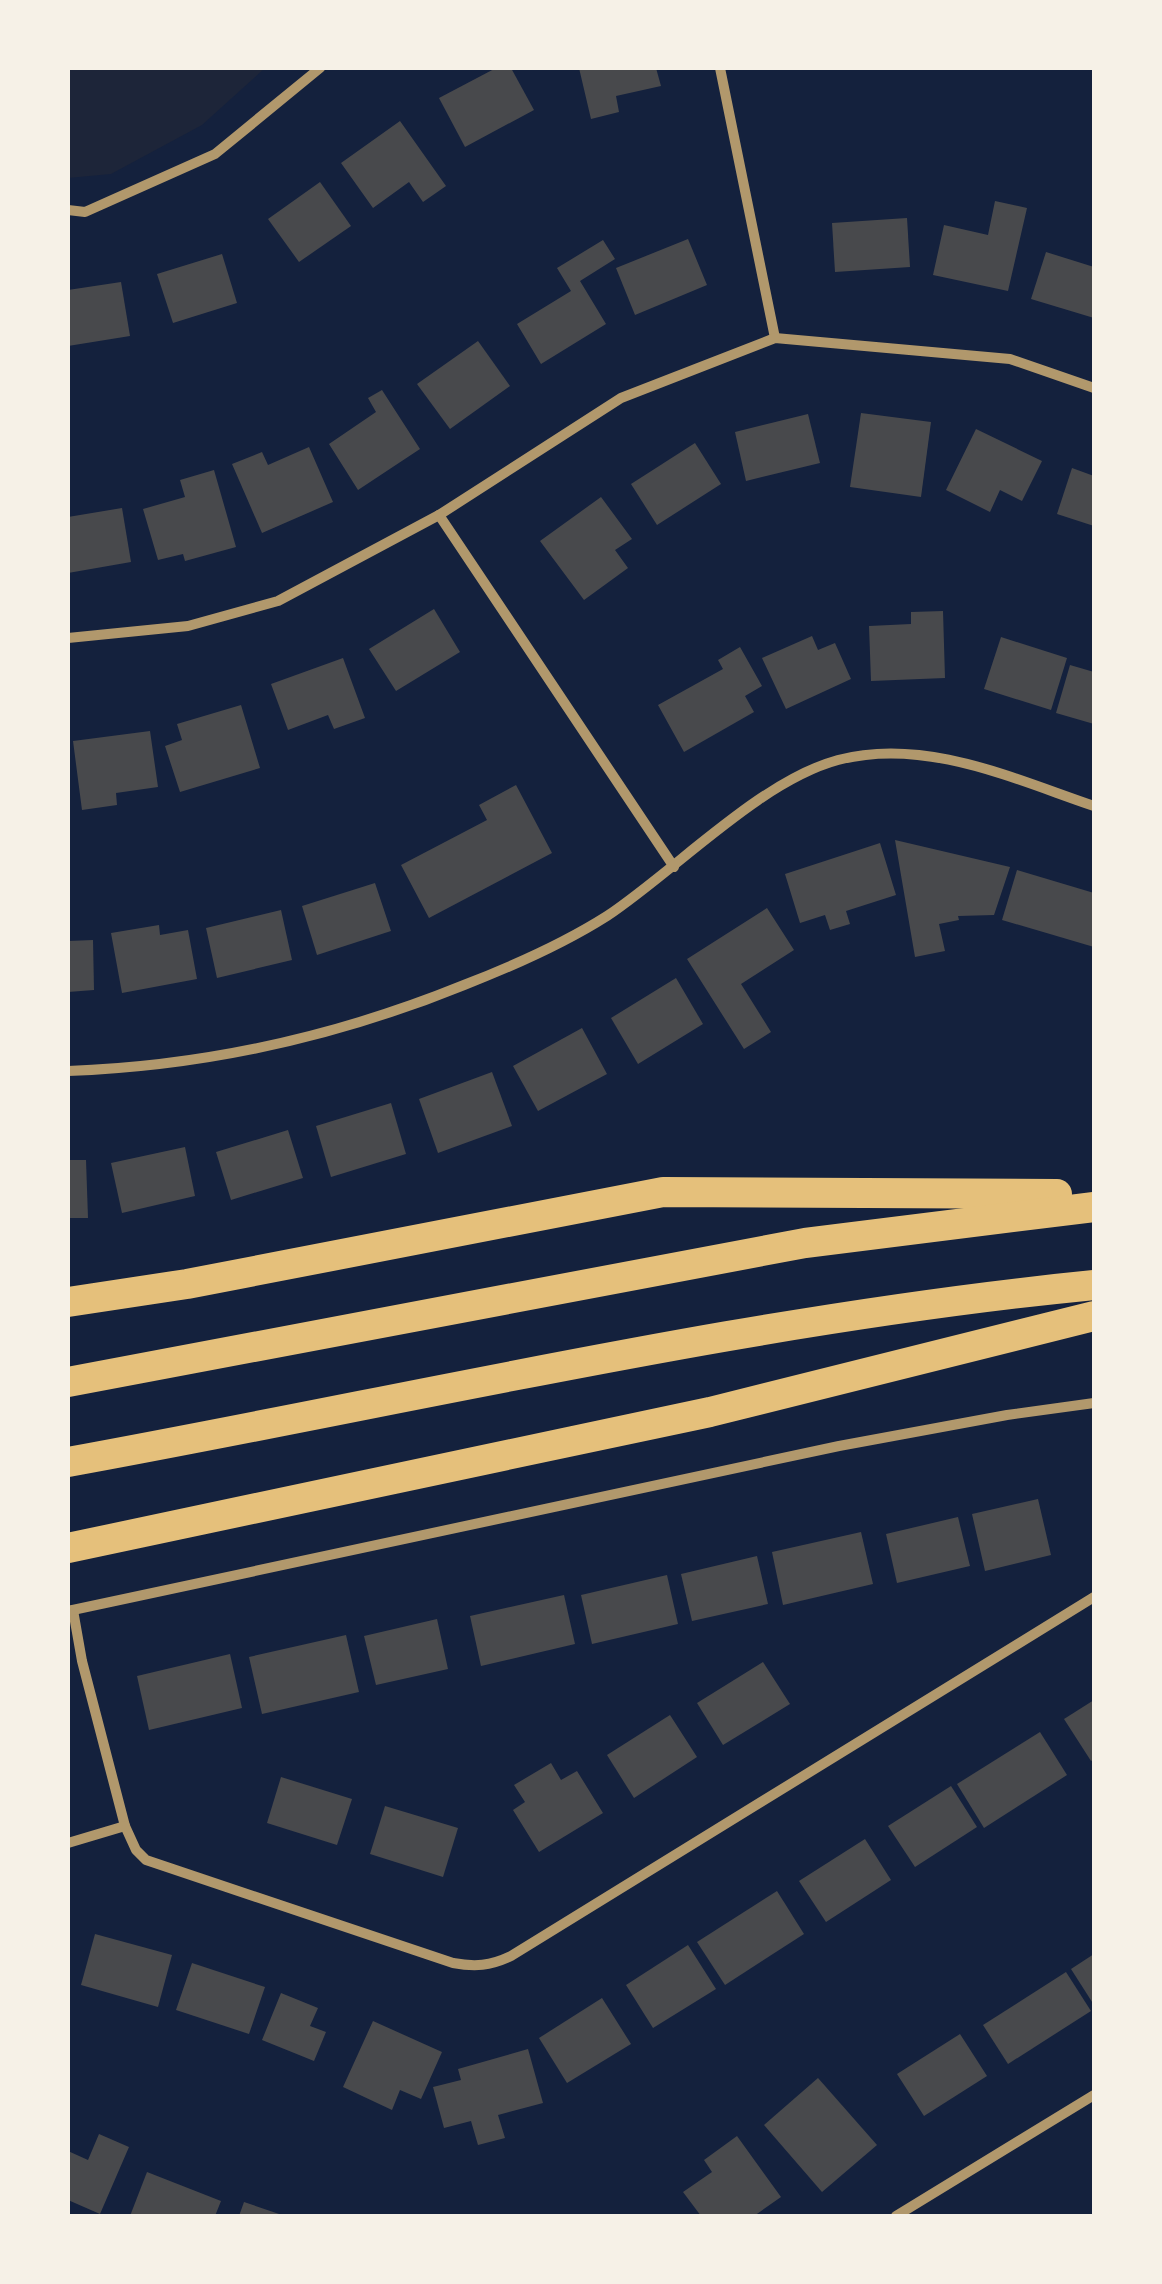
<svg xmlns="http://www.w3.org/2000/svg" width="1162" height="2284" viewBox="0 0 1162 2284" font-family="'IBM Plex Sans',sans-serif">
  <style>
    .green { fill: #1d2539 }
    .building { fill: #48494c }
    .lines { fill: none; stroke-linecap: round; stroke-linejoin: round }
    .minor { stroke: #b1986c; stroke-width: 10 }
    .motorway { stroke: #e5c07b; stroke-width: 30 }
  </style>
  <rect width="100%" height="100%" fill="#14213d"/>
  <polygon class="green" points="68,68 265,68 202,125 111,174 68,178"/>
  <g class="building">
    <polygon points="496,68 511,68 534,110 465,147 439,98"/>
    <polygon points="579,68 656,68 661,86 616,96 619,112 591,119"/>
    <polygon points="400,121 446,186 423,202 409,182 373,208 341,163"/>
    <polygon points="320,182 351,226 299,262 268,219"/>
    <polygon points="995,201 1027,208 1008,291 933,275 944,225 988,235"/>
    <polygon points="907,218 910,267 835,272 832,223"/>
    <polygon points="688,239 707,285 635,315 616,268"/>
    <polygon points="603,240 615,259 580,281 606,324 541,364 517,324 571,291 557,268"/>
    <polygon points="1046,252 1094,267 1094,318 1031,299"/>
    <polygon points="222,254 237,303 173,323 157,274"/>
    <polygon points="121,282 130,336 68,346 68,290"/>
    <polygon points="478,341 510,386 450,429 417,384"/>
    <polygon points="382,390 420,449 358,490 329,444 376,412 368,398"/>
    <polygon points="861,413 931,422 921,497 850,487"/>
    <polygon points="808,414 820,463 746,481 735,432"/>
    <polygon points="976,429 1042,461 1022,501 1000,490 990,512 946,490"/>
    <polygon points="695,443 721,484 657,525 631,484"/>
    <polygon points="309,447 333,502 262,533 232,464 262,452 268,465"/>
    <polygon points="1072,468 1094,476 1094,526 1057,514"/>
    <polygon points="214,470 236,547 185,561 183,554 158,560 143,509 185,497 180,480"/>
    <polygon points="601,497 632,539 615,550 628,568 584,600 540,541"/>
    <polygon points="122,508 131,562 68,573 68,517"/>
    <polygon points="434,609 460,652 396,691 369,649"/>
    <polygon points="943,611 945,678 871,681 869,626 911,624 911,612"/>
    <polygon points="812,636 818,650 835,643 851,679 786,709 762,658"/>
    <polygon points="1001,637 1067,658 1051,710 984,689"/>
    <polygon points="740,647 762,686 745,696 754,712 684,752 658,705 723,669 718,660"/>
    <polygon points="343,658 365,718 334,729 328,715 288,730 271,684"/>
    <polygon points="1070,665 1094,672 1094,724 1056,713"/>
    <polygon points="241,705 260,768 180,792 165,746 182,740 177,724"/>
    <polygon points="150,731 158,787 116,793 117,805 82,810 73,741"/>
    <polygon points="516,785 552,853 429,918 401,865 487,820 479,805"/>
    <polygon points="895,840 1010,867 994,915 958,916 959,920 939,924 945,951 915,957"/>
    <polygon points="880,843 896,895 846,911 850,924 830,930 825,915 800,923 785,874"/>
    <polygon points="1017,870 1094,893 1094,947 1002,920"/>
    <polygon points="375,883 391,931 317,955 302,906"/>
    <polygon points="767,908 794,950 741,984 771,1032 744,1049 687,959"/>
    <polygon points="281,910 292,960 217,978 206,928"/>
    <polygon points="159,925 160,935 188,930 197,979 122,993 111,933"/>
    <polygon points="93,940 94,990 68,992 68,941"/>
    <polygon points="676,978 703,1024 638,1064 611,1018"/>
    <polygon points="582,1028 607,1074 538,1111 513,1066"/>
    <polygon points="492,1072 512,1126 438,1153 419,1099"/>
    <polygon points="391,1103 406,1154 331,1177 316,1126"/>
    <polygon points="288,1130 303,1178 231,1200 216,1152"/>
    <polygon points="185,1147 195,1196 122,1213 111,1163"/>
    <polygon points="68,1160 86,1160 88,1218 68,1218"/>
    <polygon points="1038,1499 1051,1555 985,1571 972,1514"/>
    <polygon points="958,1517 970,1566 897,1583 886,1534"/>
    <polygon points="861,1532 873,1584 783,1605 772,1552"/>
    <polygon points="757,1556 768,1604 692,1621 681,1574"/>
    <polygon points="667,1575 678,1624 592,1644 581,1595"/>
    <polygon points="564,1595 575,1644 481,1666 470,1616"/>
    <polygon points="437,1619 448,1669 376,1685 364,1636"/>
    <polygon points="346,1635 359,1692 262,1714 249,1657"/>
    <polygon points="230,1654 242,1708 149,1730 137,1676"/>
    <polygon points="763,1662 790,1704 723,1745 697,1703"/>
    <polygon points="1094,1700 1094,1759 1091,1761 1064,1719"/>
    <polygon points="670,1715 697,1757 634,1798 607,1755"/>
    <polygon points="1040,1732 1067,1775 984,1828 957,1784"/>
    <polygon points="551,1763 561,1780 577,1771 603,1813 539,1852 513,1810 525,1802 514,1785"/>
    <polygon points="281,1777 352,1799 337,1845 267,1823"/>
    <polygon points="951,1786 977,1827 915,1867 888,1826"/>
    <polygon points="385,1806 458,1828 443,1877 370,1854"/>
    <polygon points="865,1839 891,1880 826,1922 799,1881"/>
    <polygon points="777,1891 804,1934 725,1985 697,1942"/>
    <polygon points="95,1934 172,1955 158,2007 81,1985"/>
    <polygon points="688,1945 716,1989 653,2028 626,1985"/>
    <polygon points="1094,1954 1094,2005 1071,1969"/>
    <polygon points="192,1963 265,1987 249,2034 176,2010"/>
    <polygon points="1066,1972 1091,2011 1008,2064 983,2025"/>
    <polygon points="281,1993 318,2008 310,2026 326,2032 314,2061 262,2040"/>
    <polygon points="602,1998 631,2044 567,2083 539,2038"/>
    <polygon points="373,2021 442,2052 421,2099 400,2090 392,2110 343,2087"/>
    <polygon points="960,2034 987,2076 924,2116 897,2074"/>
    <polygon points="528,2049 543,2103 498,2115 505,2138 478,2145 471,2121 444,2128 433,2087 461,2080 458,2069"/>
    <polygon points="818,2078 877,2145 822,2192 764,2125"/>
    <polygon points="99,2134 129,2147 100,2214 68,2200 68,2151 88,2160"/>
    <polygon points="737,2136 781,2197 754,2216 701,2216 683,2192 712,2172 704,2160"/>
    <polygon points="147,2172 221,2201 215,2216 130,2216"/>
    <polygon points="244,2202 285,2216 239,2216"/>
  </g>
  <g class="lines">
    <g class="minor">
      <polyline points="720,68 775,338"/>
      <polyline points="68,210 85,212 215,154 320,68"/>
      <polyline points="439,515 674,867"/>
      <polyline points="68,638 188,626 278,601 439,515 621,398 775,338 1010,359 1094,388"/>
      <path d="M 68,1071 C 206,1066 336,1037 464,985 C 513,966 563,944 607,916 C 676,870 760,781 838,760 C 925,737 1014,779 1094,806"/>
      <path d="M 73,1610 L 82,1661 L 125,1826 L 136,1850 L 146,1860 L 453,1963 C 475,1967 490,1966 511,1956 L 1094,1597"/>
      <polyline points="68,1611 839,1446 1007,1415 1094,1403"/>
      <polyline points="68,1843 125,1826"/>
      <polyline points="896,2216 1094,2095"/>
    </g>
    <g class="motorway">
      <polyline points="68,1302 187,1284 663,1192 1057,1194"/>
      <polyline points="68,1382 805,1243 1094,1207"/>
      <path d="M 68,1462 C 409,1400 749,1319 1094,1285"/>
      <polyline points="68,1548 710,1412 1094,1316"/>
    </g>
  </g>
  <rect width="1162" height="2284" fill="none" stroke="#f6f1e7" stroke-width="140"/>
</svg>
